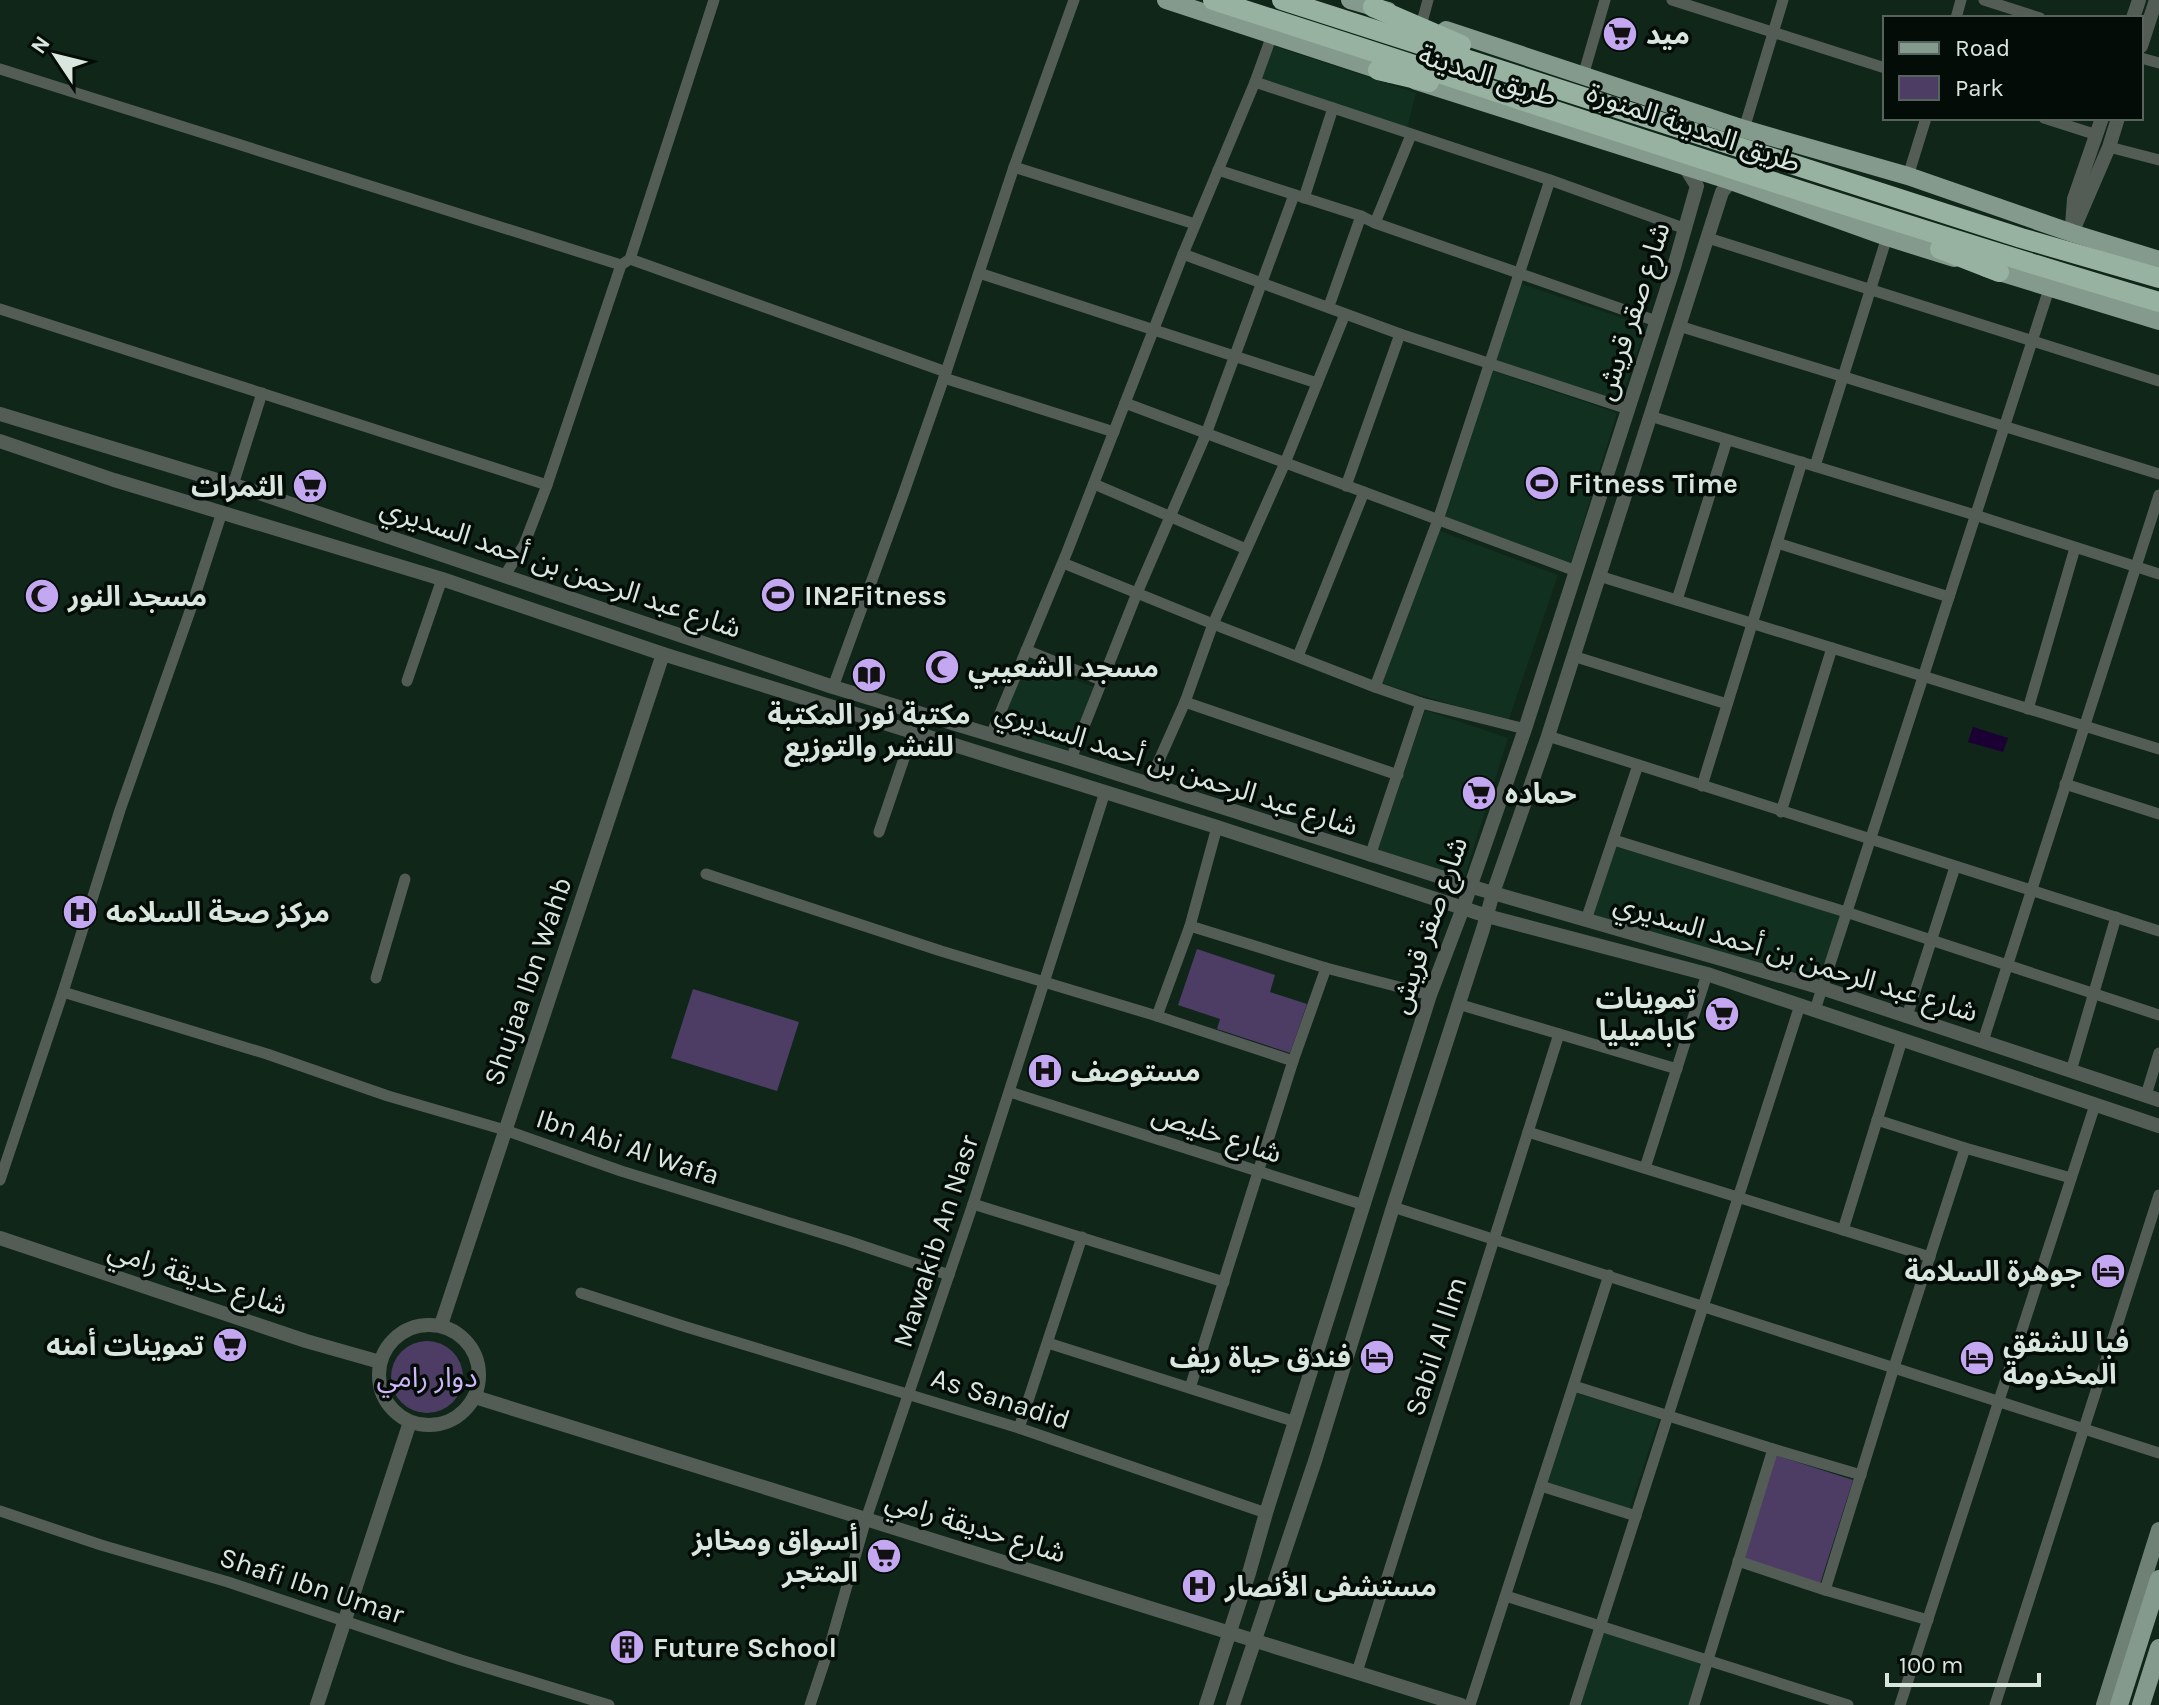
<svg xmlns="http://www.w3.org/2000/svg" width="2159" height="1705" viewBox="0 0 2159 1705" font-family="Karla,'Noto Sans Arabic',sans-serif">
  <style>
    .built { fill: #11301f }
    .green { fill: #4d3d65 }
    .water { fill: #1b0133 }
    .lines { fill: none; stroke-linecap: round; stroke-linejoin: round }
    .minor { stroke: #535d56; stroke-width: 11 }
    .tertiary { stroke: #535d56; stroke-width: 14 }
    .secondary { stroke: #6f8075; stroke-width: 16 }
    .primary { stroke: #849a8c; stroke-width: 18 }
    .motorway { stroke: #98b2a2; stroke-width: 20 }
    .labels { text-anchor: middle; stroke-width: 7; stroke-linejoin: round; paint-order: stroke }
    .poi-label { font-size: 28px; font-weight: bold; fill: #d9e6de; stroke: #040c07; text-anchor: start }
    .street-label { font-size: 28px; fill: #d9e6de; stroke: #040c07 }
    .park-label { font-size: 28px; fill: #cfb5f9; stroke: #040c07 }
  </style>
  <rect width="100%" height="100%" fill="#0f2619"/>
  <g class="built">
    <polygon points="1274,46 1416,93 1407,128 1258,81"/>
    <polygon points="1519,283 1646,326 1620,403 1494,359"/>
    <polygon points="1493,371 1617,413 1570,565 1444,519"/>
    <polygon points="1437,530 1558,575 1508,722 1381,683"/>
    <polygon points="1024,660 1094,687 1068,756 997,734"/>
    <polygon points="1425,710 1508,738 1464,878 1376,850"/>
    <polygon points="1616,843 1842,914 1820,985 1590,917"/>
    <polygon points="1576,1393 1659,1419 1629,1511 1547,1485"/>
    <polygon points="1603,1628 1703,1663 1690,1705 1578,1705"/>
  </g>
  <g class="green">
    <polygon points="1197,949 1275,975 1270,992 1307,1004 1290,1053 1217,1029 1220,1019 1178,1005"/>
    <polygon points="693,989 799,1022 777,1091 671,1058"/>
    <circle cx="427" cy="1377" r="36"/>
    <polygon points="1775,1455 1853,1480 1820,1584 1742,1559"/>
  </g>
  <polygon class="water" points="1973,727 2008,738 2003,752 1968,742"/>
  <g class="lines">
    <g class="minor">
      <polyline points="1672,0 1885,68"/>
      <polyline points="1984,0 2040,18"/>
      <polyline points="1956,18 1961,0"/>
      <polyline points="1422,22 1428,0"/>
      <polyline points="2141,58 2159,63"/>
      <polyline points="0,69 621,265"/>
      <polyline points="1583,76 1605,0"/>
      <polyline points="1255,82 1550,180 1686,229"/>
      <polyline points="2044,118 2097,135"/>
      <polyline points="1744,129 1783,0"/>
      <polyline points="2109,147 2159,160"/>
      <polyline points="1014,167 1195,224"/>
      <polyline points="1218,170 1361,216 1375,223 1656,321"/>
      <polyline points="1908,176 1926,118"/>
      <polyline points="1304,198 1333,108"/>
      <polyline points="1375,223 1411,135"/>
      <polyline points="1708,238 2159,381"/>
      <polyline points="1183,254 1400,334 1628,409"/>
      <polyline points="630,259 946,372"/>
      <polyline points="979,273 1317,383"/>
      <polyline points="1329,306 1361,216"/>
      <polyline points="0,309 547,485"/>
      <polyline points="1679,326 2159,474"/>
      <polyline points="944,378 1114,432"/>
      <polyline points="1125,403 1576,571"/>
      <polyline points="1650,416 1975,515 2159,574"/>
      <polyline points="1815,466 1887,237"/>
      <polyline points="1094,484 1246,549"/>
      <polyline points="233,485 262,393"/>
      <polyline points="1346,486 1400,334"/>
      <polyline points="1777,543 1949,597"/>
      <polyline points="1063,563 1213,624 1375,687 1421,703 1525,729"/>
      <polyline points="505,575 524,545 547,485 621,265 630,259 714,0"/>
      <polyline points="1599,576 2159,749"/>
      <polyline points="1677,600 1727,440"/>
      <polyline points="1026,650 1103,681"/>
      <polyline points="1298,656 1364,492"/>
      <polyline points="1573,656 1727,704"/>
      <polyline points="407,681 442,579"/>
      <polyline points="833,687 903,495 946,372 1014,167 1074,0"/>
      <polyline points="1375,687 1438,520 1550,180"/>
      <polyline points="1185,702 1398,775"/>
      <polyline points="2028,709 2075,548"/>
      <polyline points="991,735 1067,552 1183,254 1255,82 1272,35"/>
      <polyline points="1548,736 2159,931"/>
      <polyline points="1071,759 1137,593 1206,434 1294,195"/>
      <polyline points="2065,784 2159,814"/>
      <polyline points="1148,785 1185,702 1213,624 1285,463 1345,314"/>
      <polyline points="1702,786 1802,462"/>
      <polyline points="1781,812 1832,648"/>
      <polyline points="879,832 913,732"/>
      <polyline points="1614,840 1846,912 2159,1015"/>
      <polyline points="1370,856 1421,703"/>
      <polyline points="706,874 941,951 1157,1016 1293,1061"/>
      <polyline points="1586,920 1638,765"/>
      <polyline points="1190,926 1326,968 1430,995"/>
      <polyline points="376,978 405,879"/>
      <polyline points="63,992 267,1054 388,1096 505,1130 621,1171 848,1241 949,1275"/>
      <polyline points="1458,1004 1677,1069"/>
      <polyline points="1815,1010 2049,289"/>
      <polyline points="1157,1016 1190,926 1217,827"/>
      <polyline points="1907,1016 1955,867"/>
      <polyline points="1983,1041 2159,495"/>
      <polyline points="2071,1071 2116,917"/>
      <polyline points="1010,1092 1364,1205"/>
      <polyline points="2146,1095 2159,1053"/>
      <polyline points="1877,1120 1965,1148 2071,1178"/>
      <polyline points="1528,1132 1930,1257"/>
      <polyline points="1645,1168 1707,974"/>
      <polyline points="0,1180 63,992 120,810 190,611 222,512"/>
      <polyline points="973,1204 1224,1282"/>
      <polyline points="1393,1207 2159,1453"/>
      <polyline points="1843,1230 1902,1040"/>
      <polyline points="581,1293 683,1326 1019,1428 1266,1513"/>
      <polyline points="1048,1343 1296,1422"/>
      <polyline points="1574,1386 1773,1449 1861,1475"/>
      <polyline points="1190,1388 1293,1061 1326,968"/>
      <polyline points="1019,1428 1082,1237"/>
      <polyline points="1541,1486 1636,1516"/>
      <polyline points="0,1511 101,1545 228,1582 461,1660 609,1705"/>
      <polyline points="1738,1561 1825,1590 1928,1620"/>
      <polyline points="1825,1590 1894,1367 1965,1148"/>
      <polyline points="1506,1596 1848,1705"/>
      <polyline points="1357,1672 1559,1034"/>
      <polyline points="810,1705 830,1645 866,1519 973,1204 1105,792"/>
      <polyline points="1470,1705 1609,1275"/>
      <polyline points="1575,1705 1800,1005"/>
      <polyline points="1694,1705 1773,1449"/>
      <polyline points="1900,1705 2095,1105"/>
      <polyline points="1995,1705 2159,1195"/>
    </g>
    <g class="tertiary">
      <polyline points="2133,18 2139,0"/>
      <polyline points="2141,46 2156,0"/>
      <polyline points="2072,225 2074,199 2102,118"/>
      <polyline points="2072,233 2109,147 2118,118"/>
      <polyline points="0,414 250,490 833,687 1071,759 1469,886 1822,988 2159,1100"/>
      <polyline points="0,441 114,480 442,579 663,654 1217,827 1487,916 1707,974 2159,1126"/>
      <polyline points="0,1238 306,1341 380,1362"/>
      <circle cx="429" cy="1375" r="50"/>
      <polyline points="441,1325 663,654"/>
      <polyline points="475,1397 1461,1705"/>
      <polyline points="317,1705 410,1422"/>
      <polyline points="1206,1705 1249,1573 1266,1513 1430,995 1463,908 1525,729 1674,267 1697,186 1685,167"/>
      <polyline points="1233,1705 1315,1461 1393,1207 1483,929 1493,893 1548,736 1722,192 1731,181"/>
    </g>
    <polyline class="secondary" points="2104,1705 2159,1530"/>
    <g class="primary">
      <polyline points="1166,0 1391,74"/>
      <polyline points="1350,0 1388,11"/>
      <polyline points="1446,30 1744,129 1908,176 2072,233 2159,260"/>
      <polyline points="1416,81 1731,181 1887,237 1954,258"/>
      <polyline points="1986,268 2159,321"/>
      <polyline points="2119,1705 2159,1579"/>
      <polyline points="2141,1705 2159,1648"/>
    </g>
    <g class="motorway">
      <path d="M 1213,0 C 1529,101 1842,208 2159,302"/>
      <polyline points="1282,0 2021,238 2159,278"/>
      <polyline points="1373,7 1461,45"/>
      <polyline points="1378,70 1429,82"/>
      <polyline points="1940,249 1999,272"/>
    </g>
  </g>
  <defs>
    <g id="supermarket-disc" transform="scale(1.8)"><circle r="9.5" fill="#c4a7f1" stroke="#040c07"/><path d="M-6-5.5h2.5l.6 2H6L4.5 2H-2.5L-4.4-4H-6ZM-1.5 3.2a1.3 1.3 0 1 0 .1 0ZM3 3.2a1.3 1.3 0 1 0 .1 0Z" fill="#111"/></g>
    <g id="stadium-disc" transform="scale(1.8)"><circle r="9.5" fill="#c4a7f1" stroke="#040c07"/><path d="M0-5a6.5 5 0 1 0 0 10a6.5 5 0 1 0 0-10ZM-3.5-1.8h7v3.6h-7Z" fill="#111"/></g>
    <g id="mosque-disc" transform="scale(1.8)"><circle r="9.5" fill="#c4a7f1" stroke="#040c07"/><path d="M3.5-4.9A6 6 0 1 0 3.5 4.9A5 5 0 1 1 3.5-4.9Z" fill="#111"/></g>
    <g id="library-disc" transform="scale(1.8)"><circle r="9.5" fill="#c4a7f1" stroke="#040c07"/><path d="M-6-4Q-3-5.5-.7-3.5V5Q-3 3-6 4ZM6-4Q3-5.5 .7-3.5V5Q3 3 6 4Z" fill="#111"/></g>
    <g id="hospital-disc" transform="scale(1.8)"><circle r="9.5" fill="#c4a7f1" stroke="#040c07"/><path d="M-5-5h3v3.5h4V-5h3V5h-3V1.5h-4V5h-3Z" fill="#111"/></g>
    <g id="hotel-disc" transform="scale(1.8)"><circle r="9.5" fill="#c4a7f1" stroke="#040c07"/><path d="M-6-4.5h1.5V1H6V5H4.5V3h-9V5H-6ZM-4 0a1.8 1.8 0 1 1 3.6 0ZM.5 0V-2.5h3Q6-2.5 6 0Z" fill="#111"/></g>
    <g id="building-disc" transform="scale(1.8)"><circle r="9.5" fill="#c4a7f1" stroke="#040c07"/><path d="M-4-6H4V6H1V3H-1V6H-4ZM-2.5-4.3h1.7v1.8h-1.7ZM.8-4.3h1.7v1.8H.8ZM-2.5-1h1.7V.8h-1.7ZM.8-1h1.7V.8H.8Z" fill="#111"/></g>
  </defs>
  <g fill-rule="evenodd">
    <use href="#supermarket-disc" x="1620" y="34"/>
    <use href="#stadium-disc" x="1542" y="483"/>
    <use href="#supermarket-disc" x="310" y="486"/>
    <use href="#stadium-disc" x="778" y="595"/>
    <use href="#mosque-disc" x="42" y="596"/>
    <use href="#mosque-disc" x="942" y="667"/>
    <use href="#library-disc" x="869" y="675"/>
    <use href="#supermarket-disc" x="1479" y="793"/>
    <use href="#hospital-disc" x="80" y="912"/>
    <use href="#supermarket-disc" x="1722" y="1014"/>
    <use href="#hospital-disc" x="1045" y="1071"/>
    <use href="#hotel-disc" x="2108" y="1271"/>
    <use href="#supermarket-disc" x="230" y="1345"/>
    <use href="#hotel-disc" x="1377" y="1357"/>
    <use href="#hotel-disc" x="1977" y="1358"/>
    <use href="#supermarket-disc" x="884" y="1556"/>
    <use href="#hospital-disc" x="1199" y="1586"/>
    <use href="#building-disc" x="627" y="1647"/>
  </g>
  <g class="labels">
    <g class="poi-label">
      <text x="1646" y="44">ميد</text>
      <text x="1568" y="493">Fitness Time</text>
      <text x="284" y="496" text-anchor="end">الثمرات</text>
      <text x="804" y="605">IN2Fitness</text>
      <text x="68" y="606">مسجد النور</text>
      <text x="968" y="677">مسجد الشعيبي</text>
      <text x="869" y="724" text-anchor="middle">مكتبة نور المكتبة<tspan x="869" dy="32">للنشر والتوزيع</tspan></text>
      <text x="1505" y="803">حماده</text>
      <text x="106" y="922">مركز صحة السلامه</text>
      <text x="1696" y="1008" text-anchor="end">تموينات<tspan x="1696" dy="32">كاباميليا</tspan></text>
      <text x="1071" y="1081">مستوصف</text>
      <text x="2082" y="1281" text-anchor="end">جوهرة السلامة</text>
      <text x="2003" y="1352">فبا للشقق<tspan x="2003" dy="32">المخدومة</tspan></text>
      <text x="204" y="1355" text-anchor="end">تموينات أمنه</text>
      <text x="1351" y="1367" text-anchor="end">فندق حياة ريف</text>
      <text x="858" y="1550" text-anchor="end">أسواق ومخابز<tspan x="858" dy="32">المتجر</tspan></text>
      <text x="1225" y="1596">مستشفى الأنصار</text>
      <text x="653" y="1657">Future School</text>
    </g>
    <g class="street-label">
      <text transform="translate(1488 75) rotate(18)" y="10">طريق المدينة</text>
      <text transform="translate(1694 127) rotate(19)" y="10">طريق المدينة المنورة</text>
      <text transform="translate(1632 311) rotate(-72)" y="10">شارع صقر قريش</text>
      <text transform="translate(561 567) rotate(19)" y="10">شارع عبد الرحمن بن أحمد السديري</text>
      <text transform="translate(1177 768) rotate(18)" y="10">شارع عبد الرحمن بن أحمد السديري</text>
      <text transform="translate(1428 925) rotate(-71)" y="10">شارع صقر قريش</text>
      <text transform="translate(1796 957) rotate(17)" y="10">شارع عبد الرحمن بن أحمد السديري</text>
      <text transform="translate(527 981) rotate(-71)" y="10">Shujaa Ibn Wahb</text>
      <text transform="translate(1217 1133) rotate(18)" y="10">شارع خليص</text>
      <text transform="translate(628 1146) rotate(18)" y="10">Ibn Abi Al Wafa</text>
      <text transform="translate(935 1241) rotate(-72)" y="10">Mawakib An Nasr</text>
      <text transform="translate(198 1277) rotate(18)" y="10">شارع حديقة رامي</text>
      <text transform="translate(1435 1346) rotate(-72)" y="10">Sabil Al llm</text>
      <text transform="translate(1001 1398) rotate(18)" y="10">As Sanadid</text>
      <text transform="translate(976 1526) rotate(17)" y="10">شارع حديقة رامي</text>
      <text transform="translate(312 1585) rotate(18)" y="10">Shafi Ibn Umar</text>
    </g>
    <g class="park-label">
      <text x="427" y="1387">دوار رامي</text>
    </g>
  </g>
  <rect x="1883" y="16" width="260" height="104" fill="#040c07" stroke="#59635d" stroke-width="2"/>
  <rect x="1899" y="42" width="40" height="12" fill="#849a8c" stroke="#59635d" stroke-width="2"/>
  <text x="1955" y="56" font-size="24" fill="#d9e6de">Road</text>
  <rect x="1899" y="76" width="40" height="24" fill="#4d3d65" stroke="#59635d" stroke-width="2"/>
  <text x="1955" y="96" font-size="24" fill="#d9e6de">Park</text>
  <g transform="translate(56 56) rotate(305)" stroke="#040c07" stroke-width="6" paint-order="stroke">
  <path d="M0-6L14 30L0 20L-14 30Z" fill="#d9e6de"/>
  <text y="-12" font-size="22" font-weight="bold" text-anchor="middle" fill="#d9e6de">N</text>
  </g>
  <path d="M1887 1673v12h152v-12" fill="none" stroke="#d9e6de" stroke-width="4"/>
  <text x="1899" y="1673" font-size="24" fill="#d9e6de" stroke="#040c07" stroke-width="6" paint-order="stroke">100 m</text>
</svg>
